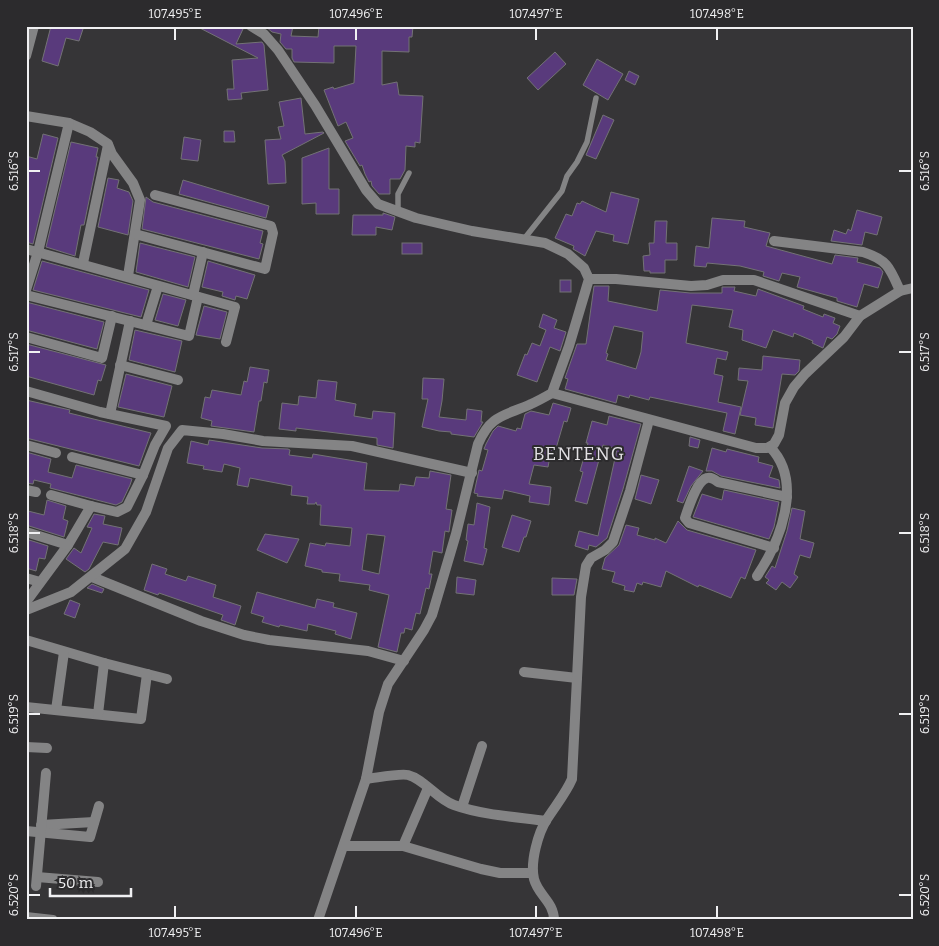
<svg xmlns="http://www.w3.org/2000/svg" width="939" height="946" viewBox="0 0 939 946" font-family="Bitter,serif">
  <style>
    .building { fill: #593a7c; stroke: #737275; fill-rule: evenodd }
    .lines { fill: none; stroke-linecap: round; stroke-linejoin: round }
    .lane { stroke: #848485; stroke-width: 5.5 }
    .street { stroke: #848485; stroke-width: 10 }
    .ticks { fill: none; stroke: #f0f0f2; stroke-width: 2 }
    .labels { text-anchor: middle; stroke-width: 4; stroke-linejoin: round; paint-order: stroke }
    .quarter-label { font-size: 18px; letter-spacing: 1px; fill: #e3e1e5; stroke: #2c2b2d }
    .neatline { fill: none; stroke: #f0f0f2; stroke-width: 2 }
    .ticks-label { font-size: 12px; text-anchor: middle; fill: #f0f0f2 }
  </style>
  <rect width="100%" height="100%" fill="#363537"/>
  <g class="building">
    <polygon points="51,26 84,26 79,41 66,38 58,66 42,61"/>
    <polygon points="196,26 237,26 243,29 236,44 262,42 264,45 268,90 241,93 242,99 228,100 227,89 234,89 232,60 258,58"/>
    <polygon points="265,26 293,26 291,36 318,37 319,26 413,26 412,37 409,37 409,52 382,51 382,85 397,82 399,95 423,96 420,143 415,142 415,147 406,146 405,170 400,179 390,179 390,194 379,194 372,186 371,181 369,182 365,174 362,165 360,166 345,141 353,138 346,122 338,126 324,90 333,87 334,89 354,83 356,46 334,46 334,63 294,62 292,58 292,49 286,49 280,42 281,34 272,32"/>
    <polygon points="555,52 566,64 538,90 527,78"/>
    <polygon points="597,59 623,74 608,100 583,85"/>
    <polygon points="629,71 639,76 635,85 625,80"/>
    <polygon points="301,98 305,134 323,132 324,133 282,155 285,161 286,183 268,184 265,140 281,139 278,127 284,126 279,102"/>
    <polygon points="603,115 614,120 596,159 586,155"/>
    <polygon points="224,131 234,131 235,142 224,142"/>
    <polygon points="43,134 58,138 33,244 26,242 26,156 37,159"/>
    <polygon points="184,137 201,140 198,161 181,159"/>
    <polygon points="71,142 98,148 96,157 98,157 84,225 81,225 75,256 46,247"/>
    <polygon points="329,148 329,189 339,189 339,214 316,214 316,203 302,204 302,158"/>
    <polygon points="108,178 119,180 117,188 129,192 133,201 128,235 98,227"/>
    <polygon points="183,180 269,206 266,218 179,194"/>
    <polygon points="611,192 639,199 628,244 613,241 614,235 596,231 585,256 573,249 574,246 555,238 566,214 572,216 577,203 580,204 582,201 606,212"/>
    <polygon points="146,197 153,202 263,231 260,243 263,244 259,259 142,229"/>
    <polygon points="857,210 882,217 877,235 865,232 862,245 831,241 834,230 846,234 848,229 851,231"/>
    <polygon points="383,213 395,217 392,230 376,227 376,235 352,235 353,215 383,215"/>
    <polygon points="712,218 745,221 744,227 770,233 766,246 832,264 835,255 858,258 857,262 880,268 883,272 878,288 864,284 857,307 837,301 837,298 797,287 800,277 782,273 779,281 763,276 764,272 740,266 707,263 706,267 694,266 696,246 709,248"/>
    <polygon points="655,221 667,221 666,243 677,243 677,260 665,260 665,273 650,273 650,271 644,271 643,256 650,255 649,243 654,243"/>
    <polygon points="140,243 195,257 188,287 136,272"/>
    <rect x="402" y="243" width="20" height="11"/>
    <polygon points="42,261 149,290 141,317 33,290"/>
    <polygon points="208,261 255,275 247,299 236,296 235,300 222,296 223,292 202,287"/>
    <rect x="560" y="280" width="11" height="12"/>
    <path d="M 594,286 L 609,286 L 608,301 L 657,311 L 660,290 L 690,293 L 722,293 L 722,287 L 735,287 L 734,291 L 756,296 L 758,289 L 804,306 L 803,309 L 823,317 L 824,314 L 835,318 L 833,323 L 840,326 L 837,334 L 832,339 L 827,337 L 823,348 L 812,343 L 813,341 L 794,333 L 793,337 L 773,330 L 766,348 L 742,340 L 743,330 L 729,327 L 733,310 L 692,305 L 686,343 L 728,352 L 726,360 L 717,358 L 714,374 L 723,376 L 718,402 L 741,407 L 735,434 L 723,431 L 727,413 L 650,397 L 649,400 L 630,395 L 629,398 L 618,395 L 616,403 L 565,389 L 568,379 L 565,378 L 577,344 L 586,344 ZM 614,326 L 643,332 L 641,352 L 636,369 L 606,360 L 608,354 L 606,353 Z"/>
    <polygon points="163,294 186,300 178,326 155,320"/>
    <polygon points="26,302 104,322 97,349 26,330"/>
    <polygon points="204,306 227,312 220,339 196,335"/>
    <polygon points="543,314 557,320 554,328 566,332 560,351 550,347 537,382 517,375 525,354 527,355 532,343 540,346 546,330 539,327"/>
    <polygon points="135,330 182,341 175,372 129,360"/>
    <polygon points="26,344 106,365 101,381 98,380 94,395 26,376"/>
    <polygon points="763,356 800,360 799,371 795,375 782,374 773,428 755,425 756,418 740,415 748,381 738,380 739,368 762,370"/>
    <polygon points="250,367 269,370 267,383 264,382 261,401 259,401 254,432 211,426 212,421 201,418 205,397 210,398 212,390 241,395 244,381 247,382"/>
    <polygon points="126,374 172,386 164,417 118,407"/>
    <polygon points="423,378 444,379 442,401 439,417 466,420 467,409 482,411 481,422 483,422 474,437 451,434 451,432 439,431 422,427 428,399 422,399"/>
    <polygon points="318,380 337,382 335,400 356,404 354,416 372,419 373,411 395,413 393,448 377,445 377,438 296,428 296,431 279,429 282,403 298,405 299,396 316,398"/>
    <polygon points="26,400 70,410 69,413 151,433 139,466 26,438"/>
    <polygon points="553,403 571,408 567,422 564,421 555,452 551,451 548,467 534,465 529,484 551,487 549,505 529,502 530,496 504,490 502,499 477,496 478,494 474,493 479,470 482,471 488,450 484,449 486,444 493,431 498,426 516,431 517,428 521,429 525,414 531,411 549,415"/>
    <polygon points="609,416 641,424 623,489 607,538 596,547 589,545 588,550 575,546 579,531 598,536 617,449 603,445 587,504 575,501 583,472 580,471 588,443 586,443 592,421 607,425"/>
    <polygon points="690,437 700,440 698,448 689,446"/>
    <path d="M 209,440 L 262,448 L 288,449 L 290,450 L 289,455 L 312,458 L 313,454 L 367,463 L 364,490 L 399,491 L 400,484 L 414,486 L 416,477 L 429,478 L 430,471 L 451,475 L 446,509 L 452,510 L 449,532 L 445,531 L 442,553 L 433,551 L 429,574 L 432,574 L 429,589 L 426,588 L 420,614 L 416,613 L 412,630 L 405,628 L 404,633 L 401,633 L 397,652 L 378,647 L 389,595 L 369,590 L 370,585 L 339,581 L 340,574 L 322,572 L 322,570 L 305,566 L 310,543 L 325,546 L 326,543 L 350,546 L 352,528 L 320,525 L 321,505 L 317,505 L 316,502 L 315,504 L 307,504 L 308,497 L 291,495 L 292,486 L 250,478 L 248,487 L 237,485 L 240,468 L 224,464 L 222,472 L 203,469 L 204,466 L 187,463 L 191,441 L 208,445 ZM 367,534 L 385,536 L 379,574 L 362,570 Z"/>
    <polygon points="712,448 726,452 727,449 759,457 758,462 773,466 769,477 779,480 780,488 721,476 712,471 706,471"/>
    <polygon points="26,452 51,459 48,472 72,478 76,465 132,479 130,485 122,502 116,505 50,488 51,484 34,480 33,484 26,483"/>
    <polygon points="689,466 703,471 691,486 683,503 677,501"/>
    <polygon points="641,475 659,480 651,504 635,499"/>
    <polygon points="724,490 779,502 774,527 769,539 693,517 702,494 722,500"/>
    <polygon points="47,500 66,506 63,519 68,521 64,537 26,525 28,511 44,515"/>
    <polygon points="477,503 490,507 484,548 487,549 483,565 464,561 468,541 466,540 468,524 474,525"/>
    <polygon points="792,508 805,511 800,539 814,543 810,558 800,555 794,574 798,577 790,588 782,582 776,590 766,583 769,580 765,577 772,566 775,568 787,531"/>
    <polygon points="94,514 105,516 103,524 122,528 118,545 103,542 89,569 85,572 66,559 74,548 81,553 92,528 87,527"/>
    <polygon points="512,515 531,521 526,537 524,537 519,552 502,547"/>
    <polygon points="678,521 687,530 756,550 745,579 741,577 731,598 699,585 698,587 666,571 661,587 643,582 642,585 637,583 634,592 624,590 625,586 612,582 615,572 602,569 605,558 619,545 626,525 639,528 637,535 655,540 655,538 666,543"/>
    <polygon points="265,534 299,539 287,563 257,550"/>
    <polygon points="26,539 48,546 45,559 39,558 36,571 26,568"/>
    <polygon points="152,564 167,569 165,574 186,581 188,576 216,585 213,597 241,606 235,625 221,620 223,615 159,593 158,595 144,590"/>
    <polygon points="457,577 476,580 474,595 456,593"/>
    <polygon points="552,578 577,579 574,595 552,595"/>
    <polygon points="92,584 104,589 102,593 87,588"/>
    <polygon points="257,592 315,608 317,599 334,603 333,607 357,613 351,639 335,634 336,631 308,624 307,631 280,625 279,627 262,622 264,617 251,613"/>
    <polygon points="70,600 80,604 75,618 64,614"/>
  </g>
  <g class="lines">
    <g class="lane">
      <polyline points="398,212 398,194 409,173"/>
      <polyline points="524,239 562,191 567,176 577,162 587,142 596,98"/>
    </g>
    <g class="street">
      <path d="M 251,26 L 264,34 L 278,50 L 315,105 L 366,190 L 378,204 L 416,218 L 472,231 L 545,243 L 568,254 L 584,268 L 589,279 L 569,346 L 552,393 C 545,397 538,401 531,404 C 505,416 491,414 478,444 L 456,534 L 432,615 L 424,630 L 388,684 L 379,712 L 366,779 L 318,920"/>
      <polyline points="26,56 34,26"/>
      <polyline points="26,116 69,123 90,132 108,144 112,154 133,183 140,200 128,276"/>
      <polyline points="135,234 265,269 273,233 271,226 155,195"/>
      <path d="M 774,241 L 863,252 C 888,260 890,268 900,291"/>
      <polyline points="26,249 235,307 226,342"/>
      <polyline points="83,263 108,145"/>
      <polyline points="589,279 616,279 691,286 707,285 723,280 754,280 860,316"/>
      <polyline points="26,290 38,252 69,123"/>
      <polyline points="26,295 189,336 198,297"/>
      <polyline points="193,295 203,252"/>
      <polyline points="146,325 158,286"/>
      <polyline points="26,337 102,358 112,316"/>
      <polyline points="120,365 178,380"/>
      <polyline points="26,391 100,412 166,426 155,445 143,475 127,507 117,512 91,506 68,545 26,602"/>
      <polyline points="552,393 756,448 767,448 774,444 779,435 785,403 794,387 805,374 844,337 860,316 900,291 913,288"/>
      <polyline points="110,414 130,321"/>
      <polyline points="26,445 56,453"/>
      <polyline points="72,457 143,475"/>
      <polyline points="26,490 36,492"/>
      <polyline points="51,495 91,506"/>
      <polyline points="26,532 68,545"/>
      <path d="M 774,548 L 689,523 L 685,518 C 688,509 697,480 707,478 C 711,477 714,479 718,482 L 787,497"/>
      <path d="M 757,576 C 780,542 804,482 770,447"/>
      <polyline points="92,577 201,621 244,635 269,640 368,651 404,661"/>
      <polyline points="26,578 40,582"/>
      <polyline points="26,610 71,592 125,549 146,512 168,448 182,430 223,434 263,441 352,446 472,473"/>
      <polyline points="26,640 104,663 167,679"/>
      <polyline points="524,672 577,678"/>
      <polyline points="26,707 141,719 147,674"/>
      <polyline points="56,710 64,652"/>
      <polyline points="98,714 104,663"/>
      <polyline points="26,747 47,748"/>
      <path d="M 366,779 C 376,778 400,773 408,775 C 424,779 437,799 454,805 C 482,815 516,817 546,821"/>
      <polyline points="462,807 482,746"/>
      <polyline points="41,825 94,822"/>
      <polyline points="26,831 90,837 99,806"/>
      <polyline points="344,846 403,846 481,869 500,873 533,873"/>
      <polyline points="403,846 428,788"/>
      <polyline points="37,877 98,882"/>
      <polyline points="36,886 46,773"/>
      <polyline points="26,917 53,920"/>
      <path d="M 554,920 C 554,902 538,895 534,879 C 530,862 538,833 547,819 C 556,805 566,793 572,779 L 581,597 L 586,566 L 591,558 L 605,550 L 613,542 L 630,491 L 649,420"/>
    </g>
  </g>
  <path class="ticks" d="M 175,28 L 175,40M 356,28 L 356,40M 536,28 L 536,40M 717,28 L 717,40M 28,171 L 40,171M 899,171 L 912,171M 28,352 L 40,352M 899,352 L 912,352M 28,533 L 40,533M 899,533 L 912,533M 28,714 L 40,714M 899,714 L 912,714M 28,895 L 40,895M 899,895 L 912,895M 175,906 L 175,918M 356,906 L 356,918M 536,906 L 536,918M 717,906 L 717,918"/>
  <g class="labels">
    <g class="quarter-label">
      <text x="579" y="460">BENTENG</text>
    </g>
  </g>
  <rect width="939" height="946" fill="none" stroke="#2c2b2d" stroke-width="55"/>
  <path d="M50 888v8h81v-8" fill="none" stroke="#f0f0f2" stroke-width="2.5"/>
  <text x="58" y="888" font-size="15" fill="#f0f0f2" stroke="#2c2b2d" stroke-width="4" paint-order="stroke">50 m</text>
  <rect x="28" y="28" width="884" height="890" class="neatline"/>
  <g class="ticks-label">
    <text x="175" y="18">107.495°E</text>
    <text x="356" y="18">107.496°E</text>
    <text x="536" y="18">107.497°E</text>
    <text x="717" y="18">107.498°E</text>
    <text transform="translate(14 171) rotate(-90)" y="4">6.516°S</text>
    <text transform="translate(925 171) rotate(-90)" y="4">6.516°S</text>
    <text transform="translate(14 352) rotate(-90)" y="4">6.517°S</text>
    <text transform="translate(925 352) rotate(-90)" y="4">6.517°S</text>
    <text transform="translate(14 533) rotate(-90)" y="4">6.518°S</text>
    <text transform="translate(925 533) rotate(-90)" y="4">6.518°S</text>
    <text transform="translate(14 714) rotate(-90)" y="4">6.519°S</text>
    <text transform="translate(925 714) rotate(-90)" y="4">6.519°S</text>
    <text transform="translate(14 895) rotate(-90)" y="4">6.520°S</text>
    <text transform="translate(925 895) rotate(-90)" y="4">6.520°S</text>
    <text x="175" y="937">107.495°E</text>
    <text x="356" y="937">107.496°E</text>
    <text x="536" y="937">107.497°E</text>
    <text x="717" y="937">107.498°E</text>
  </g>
</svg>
